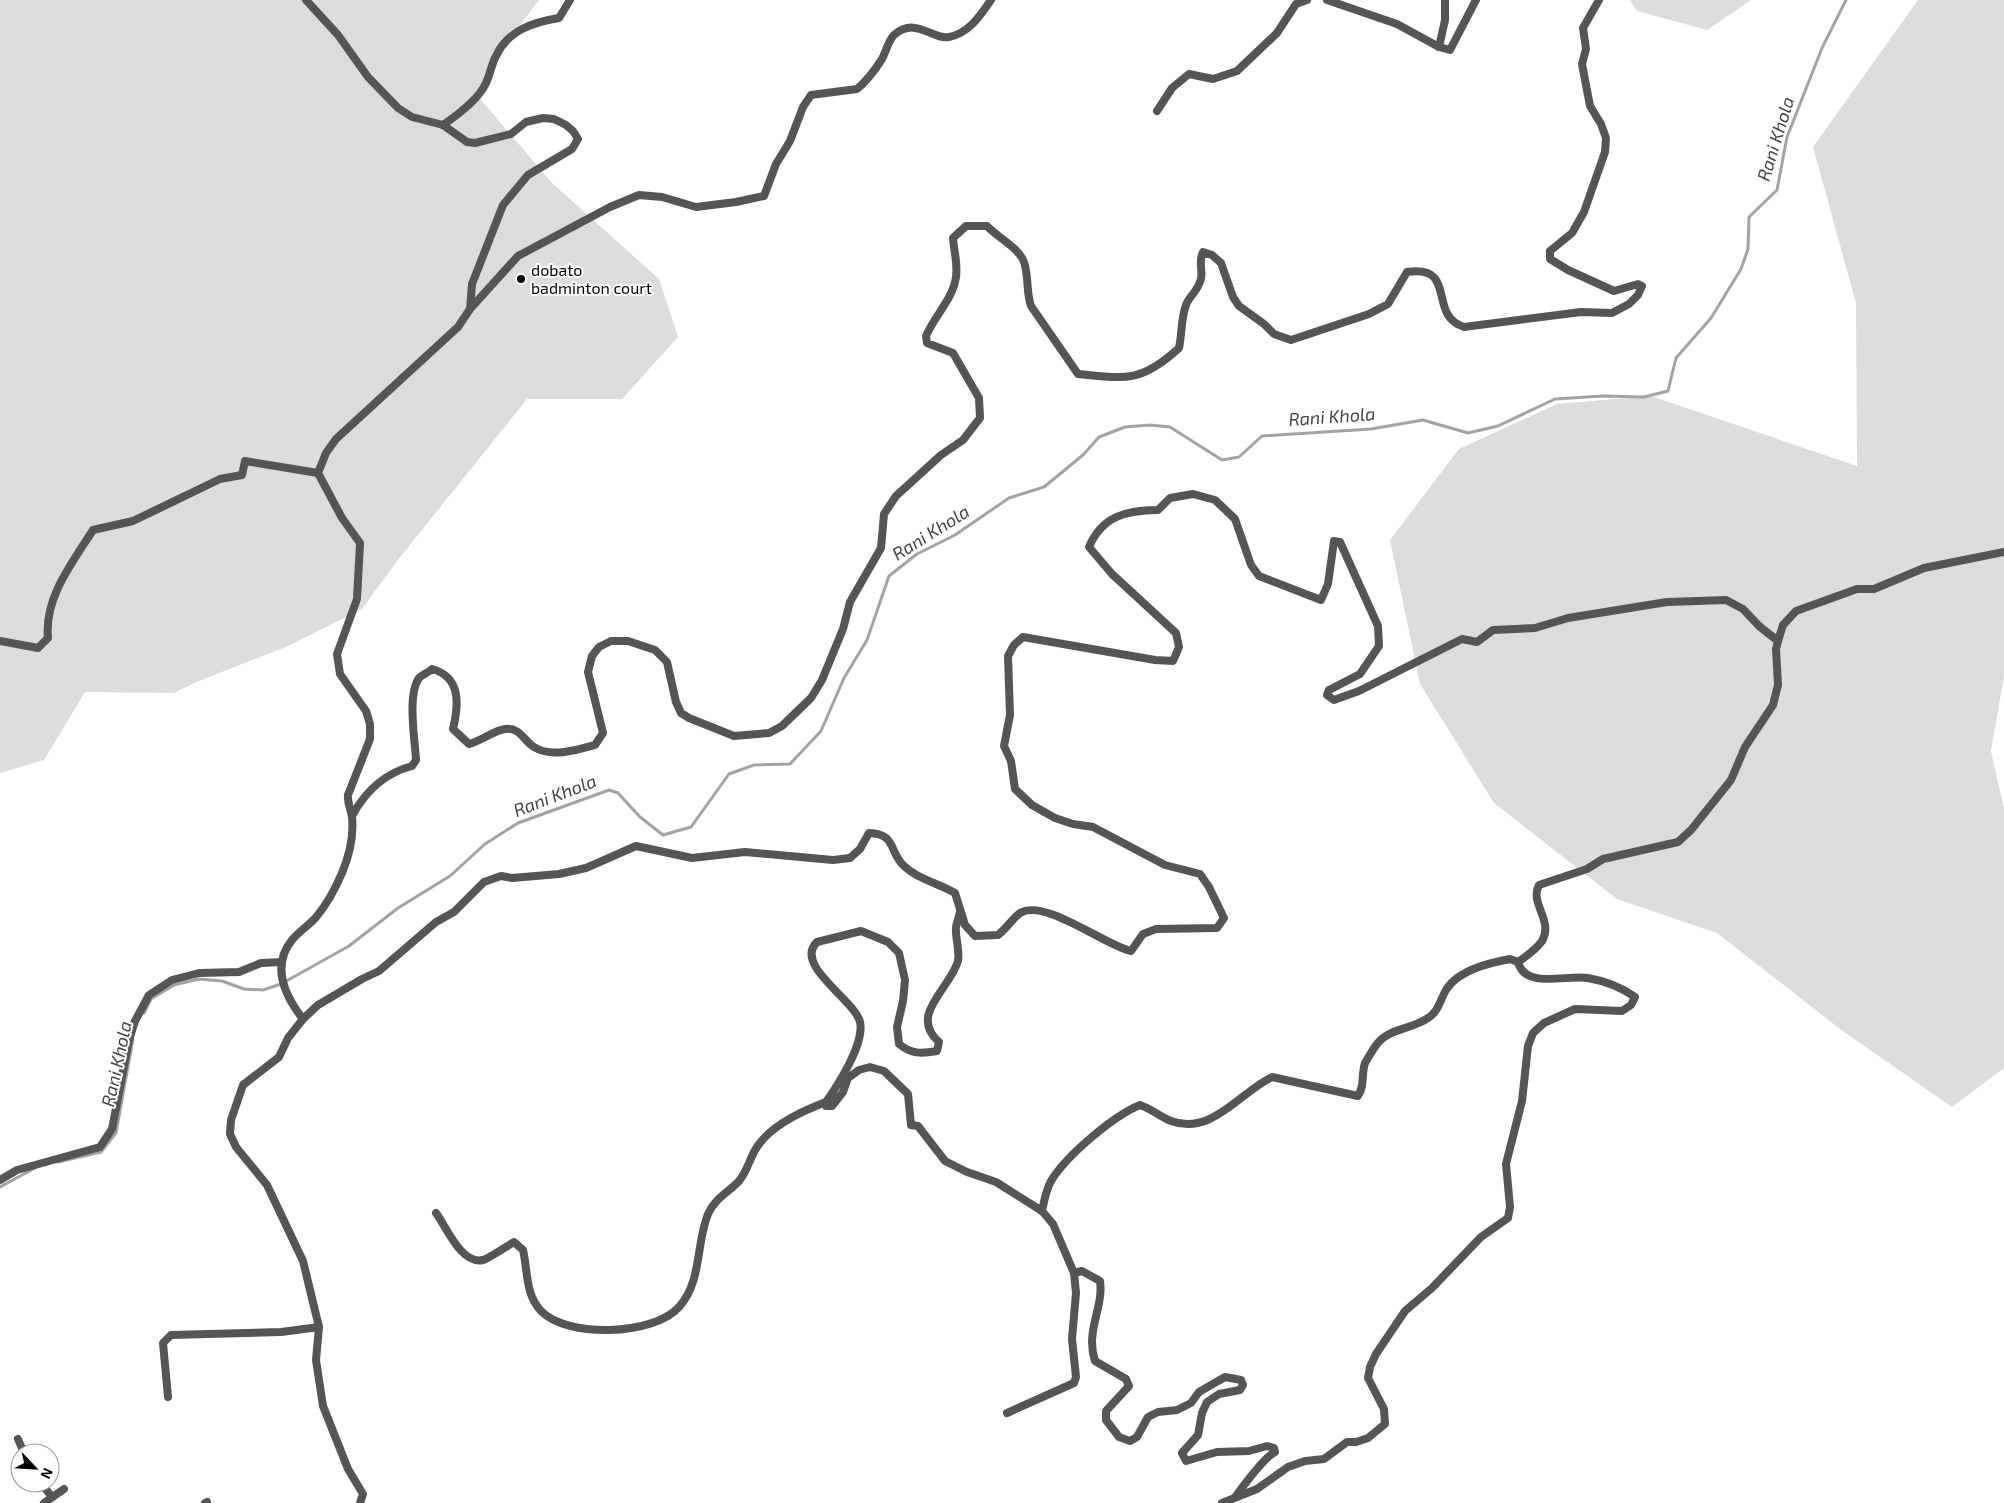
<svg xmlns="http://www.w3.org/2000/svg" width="2004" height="1503" viewBox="0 0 2004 1503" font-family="'Exo 2',sans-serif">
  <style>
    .green { fill: #dcdcdc }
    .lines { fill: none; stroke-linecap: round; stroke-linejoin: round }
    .stream { stroke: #a3a3a3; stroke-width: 3 }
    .street { stroke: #555; stroke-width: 8 }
    .poi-dot { fill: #000; stroke: #fff; stroke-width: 2 }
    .labels { text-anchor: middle; stroke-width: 4; stroke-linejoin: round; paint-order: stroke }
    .poi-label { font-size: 16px; fill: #000; stroke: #fff; text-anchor: start }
    .water-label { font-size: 18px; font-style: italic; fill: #444; stroke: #fff }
  </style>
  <rect width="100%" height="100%" fill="#fff"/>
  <g class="green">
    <polygon points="0,0 539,0 514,33 476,94 552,183 659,279 678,337 622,399 527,399 397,561 362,609 288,646 194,683 174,693 85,692 44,760 0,773"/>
    <polygon points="1630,0 1751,0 1707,30 1637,11"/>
    <polygon points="1918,0 2004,0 2004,676 1991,751 2004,809 2004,1068 1952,1107 1840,1029 1717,933 1617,899 1494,803 1420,684 1390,540 1459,449 1557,404 1651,396 1857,466 1856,303 1813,147"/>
  </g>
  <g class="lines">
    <g class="stream">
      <polyline points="144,1013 151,999 174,985 199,979 222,981 244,989 263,990 281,984 349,946 398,908 450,876 485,844 518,823 609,790 618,793 640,817 663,835 691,827 729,774 754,765 790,764 821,731 844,678 867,640 889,576 917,554 955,535 1009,498 1044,487 1083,455 1099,437 1125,427 1150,425 1170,427 1222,460 1239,457 1262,436 1371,429 1423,420 1468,433 1498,426 1555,399 1603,396 1644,397 1668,391 1676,358 1711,318 1741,269 1748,249 1749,217 1777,190 1787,137 1822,48 1846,0"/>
      <polyline points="58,1162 101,1152 116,1133 133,1039"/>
      <polyline points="0,1187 35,1168"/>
    </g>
    <g class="street">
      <path d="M 306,0 L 338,35 L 368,77 L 398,108 L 412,117 L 443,125 L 467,142 L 475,143 L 511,134 L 526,122 L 543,118 L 554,119 L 566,125 L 573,131 L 578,139 L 572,149 L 528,175 L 503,205 L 472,284 L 470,309 L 458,327 L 336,439 L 326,453 L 318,473 L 342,518 L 360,543 L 357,599 L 337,654 L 340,674 L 366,711 L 370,724 L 370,739 L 348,795 C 347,803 351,809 352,817 C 354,837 350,854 342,873 C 336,887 327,904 317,916 C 310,925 299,931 292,940 C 271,966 285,996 303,1019 L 288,1038 L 279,1057 L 243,1085 L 231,1120 L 230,1134 L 236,1147 L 267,1185 L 303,1261 L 319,1327 L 316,1360 L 323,1406 L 348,1469 L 363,1494 L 360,1503"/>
      <polyline points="1327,0 1397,24 1439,47 1450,50 1476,0"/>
      <polyline points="1439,47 1445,20 1445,0"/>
      <polyline points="1157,111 1172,88 1189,74 1213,79 1237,71 1277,33 1296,4 1307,0"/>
      <path d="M 443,125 C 456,116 478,99 485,85 C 490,76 491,65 496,56 C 508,30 534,22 559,18 L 570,0"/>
      <path d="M 470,309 L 518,256 L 610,207 L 639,195 L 662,197 L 696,207 L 736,202 L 764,196 L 776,164 L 790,141 L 803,107 L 811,95 L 857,89 C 867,81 875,70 882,59 C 886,52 888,41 894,35 C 916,16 932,40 949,37 C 969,33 980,16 991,0"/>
      <path d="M 0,641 L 38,648 L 48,638 C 44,598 72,563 93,530 L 133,521 L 220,479 L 242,475 L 245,461 L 318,473"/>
      <path d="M 352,816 C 365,792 385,773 412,766 L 416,760 C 415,740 407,695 419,678 C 422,675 429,672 432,669 C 461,677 459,704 453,729 L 469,744 C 481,741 493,731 505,729 C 520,727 524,741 534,747 C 551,758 577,750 595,745 L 603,733 L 588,672 L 592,656 L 599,647 L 611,641 L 628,641 L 655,650 L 667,662 L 676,702 L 681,713 L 689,718 L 734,736 L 769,733 L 782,726 L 811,698 L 822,680 L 843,629 L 850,602 L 881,548 L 884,514 L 896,496 L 941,455 L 963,440 L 980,418 L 979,398 L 953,353 L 927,343 L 926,336 C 935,315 953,299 956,277 C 958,263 954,252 953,238 L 966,226 L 987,226 C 997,237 1019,248 1024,262 C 1029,277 1026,292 1031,306 L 1078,374 C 1127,379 1142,382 1179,348 C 1182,334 1181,318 1186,305 C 1189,296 1197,293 1201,279 C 1203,269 1198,262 1203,252 L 1212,255 L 1221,263 L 1233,297 L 1239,306 L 1264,324 L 1274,334 L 1291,340 L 1369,314 L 1388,304 L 1407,272 C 1458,264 1427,316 1464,327 L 1581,312 L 1612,313 L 1629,304 L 1638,295 L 1642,286 L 1638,284 L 1614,291 L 1568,270 L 1550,259 L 1550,251 L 1572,233 L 1584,212 L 1605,152 L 1606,138 L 1601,124 L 1590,106 L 1582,64 L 1586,49 L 1583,28 L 1599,0"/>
      <path d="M 960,912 C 959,917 957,922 956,927 C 955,938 960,950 958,961 C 950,989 908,1015 939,1042 L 937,1051 C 921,1054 911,1054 899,1044 L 897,1027 L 903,1001 L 905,980 L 899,953 L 888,942 L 861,931 L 817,942 C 793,965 855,1000 860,1022 C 865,1043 838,1085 826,1102 L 826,1106 L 832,1106 L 843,1092 L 848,1078 L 859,1070 L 870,1067 L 884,1071 L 908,1094 L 911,1125 L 918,1126 L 945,1161 L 967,1172 L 996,1182 L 1042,1211 L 1053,1224 L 1074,1273 L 1076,1293 L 1072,1339 L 1076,1377 L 1074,1383 L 1007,1413"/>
      <path d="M 1518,962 C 1526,956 1536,950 1542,941 C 1554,921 1529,903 1539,885 L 1587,869 L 1603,859 L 1678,842 L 1691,830 L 1731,780 L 1745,747 L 1773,705 L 1778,685 L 1776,649 L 1778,641 L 1783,625 L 1796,611 L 1857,589 L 1874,589 L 1924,568 L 2004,552"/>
      <path d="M 303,1019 L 318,1005 L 362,979 L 379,971 L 436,922 L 454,912 L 484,882 L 501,876 L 512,878 L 559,874 L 586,868 L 636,846 L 692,858 L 745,852 L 833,860 L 850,858 L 860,849 L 869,833 C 896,834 889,851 903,865 C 917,879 938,883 955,893 L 965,925 L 975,936 L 998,935 C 1006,929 1012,919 1020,913 C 1045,898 1106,946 1131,951 L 1143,934 L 1156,929 L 1217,928 L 1224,918 L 1209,887 L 1200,874 L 1165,865 L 1093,827 L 1073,824 L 1055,818 L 1032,805 L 1015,789 L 1011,761 L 1004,746 L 1010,715 L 1008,656 L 1014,645 L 1023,637 L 1155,660 L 1173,661 L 1179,647 L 1176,633 L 1112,574 L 1089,547 C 1102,516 1127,510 1158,510 L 1170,498 L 1193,494 L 1215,500 L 1235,519 L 1251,565 L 1259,576 L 1321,600 L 1328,584 L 1334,541 L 1340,542 L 1378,626 L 1379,646 L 1360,674 L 1329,690 L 1327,695 L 1334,700 L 1359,691 L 1462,639 L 1477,642 L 1493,630 L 1535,628 L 1568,618 L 1667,602 L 1726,600 L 1743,609 L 1759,626 L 1778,641"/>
      <polyline points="0,1180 17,1170 100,1147 112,1129 129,1040 135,1021 149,995 172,980 199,973 239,972 261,963 282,962"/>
      <path d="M 1042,1211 C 1044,1201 1046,1190 1051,1181 C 1066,1156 1113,1116 1140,1105 C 1152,1109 1160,1117 1171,1121 C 1212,1136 1240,1092 1272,1077 L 1358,1096 C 1365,1086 1361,1075 1365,1063 C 1368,1058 1373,1049 1377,1044 C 1389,1028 1413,1029 1428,1018 C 1439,1011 1440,1000 1446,990 C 1458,970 1489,963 1510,959 L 1518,962 C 1525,990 1568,974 1588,978 C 1605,981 1621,987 1635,997 L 1631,1005 L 1622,1011 L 1575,1009 L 1544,1023 L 1533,1033 L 1528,1046 L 1522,1101 L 1506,1164 L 1510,1207 L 1508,1218 L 1481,1237 L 1432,1288 L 1405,1311 L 1376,1354 L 1370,1367 L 1368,1378 L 1384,1409 L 1385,1424 L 1368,1438 L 1356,1442 L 1347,1442 L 1324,1459 L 1305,1461 L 1288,1467 L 1257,1489 L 1222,1503"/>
      <path d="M 436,1213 C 446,1226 461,1265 483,1260 C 488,1259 507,1246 514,1242 L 523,1250 C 528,1271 525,1294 541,1311 C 567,1338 653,1336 679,1307 C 702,1282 696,1243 708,1214 C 714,1199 729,1192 739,1181 C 747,1172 750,1157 757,1147 C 771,1125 802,1111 826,1102"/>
      <path d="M 1074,1273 L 1082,1271 L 1100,1281 C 1104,1307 1085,1331 1095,1361 L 1126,1379 L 1129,1386 L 1106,1411 L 1106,1420 L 1119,1437 L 1130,1441 L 1137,1437 L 1148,1417 L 1158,1412 L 1177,1410 L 1191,1403 L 1199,1392 L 1225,1377 L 1241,1380 L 1243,1385 L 1240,1390 L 1219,1394 L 1207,1402 L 1202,1413 L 1198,1435 L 1182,1453 L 1186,1461 L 1217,1452 L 1249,1451 L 1267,1446 L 1274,1448 L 1275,1452 C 1264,1458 1244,1485 1236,1496"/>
      <polyline points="168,1397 163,1343 171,1335 281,1332 319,1327"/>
      <polyline points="18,1439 24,1453"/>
      <polyline points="41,1483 52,1497"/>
      <polyline points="44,1503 64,1489"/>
      <polyline points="205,1503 207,1502"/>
    </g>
  </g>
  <circle class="poi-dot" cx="521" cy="279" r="5"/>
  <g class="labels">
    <g class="poi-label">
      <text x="531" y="276">dobato<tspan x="531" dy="18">badminton court</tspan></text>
    </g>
    <g class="water-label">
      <text transform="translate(1776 139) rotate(-73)" y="6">Rani Khola</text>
      <text transform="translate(1332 417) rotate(-4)" y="6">Rani Khola</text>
      <text transform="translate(931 533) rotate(-32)" y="6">Rani Khola</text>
      <text transform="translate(555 796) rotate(-21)" y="6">Rani Khola</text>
      <text transform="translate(117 1064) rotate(-78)" y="6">Rani Khola</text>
    </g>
  </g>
  <g transform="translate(35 1468) rotate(115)"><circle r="24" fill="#ffffff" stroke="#999999"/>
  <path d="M0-4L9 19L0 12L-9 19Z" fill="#000000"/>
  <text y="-8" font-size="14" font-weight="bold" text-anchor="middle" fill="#000000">N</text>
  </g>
</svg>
